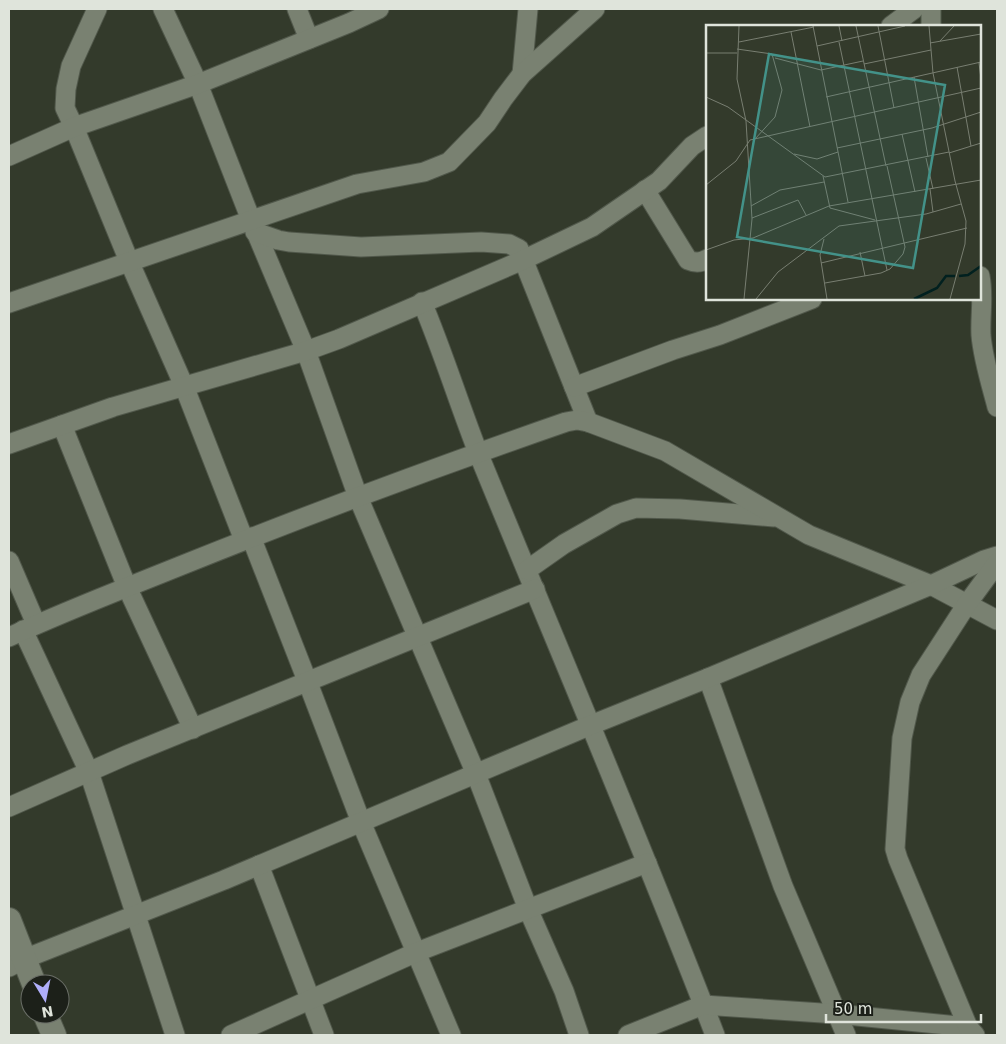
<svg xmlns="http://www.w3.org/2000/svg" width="1006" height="1044" viewBox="0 0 1006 1044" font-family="'DejaVu Sans',sans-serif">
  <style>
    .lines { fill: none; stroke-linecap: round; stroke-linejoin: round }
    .minor-casing { stroke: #51584b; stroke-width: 21 }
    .tertiary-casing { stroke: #51584b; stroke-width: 26 }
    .minor { stroke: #798171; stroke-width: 19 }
    .tertiary { stroke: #798171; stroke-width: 24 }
    .inset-river { fill: none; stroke: #01201f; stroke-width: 2.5 }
    .inset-road { fill: none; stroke: #787e71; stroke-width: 1 }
    .view { fill: #439289; fill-opacity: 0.15; stroke: #439289; stroke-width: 2.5 }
    .inset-edge { fill: none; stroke: #dfe4db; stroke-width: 2.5 }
  </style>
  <rect width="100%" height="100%" fill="#333a2b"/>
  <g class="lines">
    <g class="minor-casing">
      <g id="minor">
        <polyline points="97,9 71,66 66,89 65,108 74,127 129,261 184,386 244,540"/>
        <polyline points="163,9 198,84 251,220 306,351 358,497 476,774 528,909 564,991 579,1035"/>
        <polyline points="297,9 309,39"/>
        <polyline points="931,9 931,26"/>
        <polyline points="891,26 914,9"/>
        <polyline points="522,74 528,9"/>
        <polyline points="9,156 74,127 198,84 349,23 379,9"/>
        <path d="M 645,190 L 688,260 C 695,263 701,263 707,259"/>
        <polyline points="255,232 278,240 289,242 361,247 481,242 509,244 519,249 588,422"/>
        <path d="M 980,276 C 984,296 980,315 981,335 C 983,359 991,384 997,407"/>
        <path d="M 422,302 C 443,352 459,404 479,455 C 558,648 640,840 715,1035"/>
        <polyline points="9,303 357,184 424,172 449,162 487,123 503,99 522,74 595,9"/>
        <polyline points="574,387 673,350 720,335 812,299"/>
        <polyline points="62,425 127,587 193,729"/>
        <polyline points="9,444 113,407 306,351 339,339 523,260 592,227 659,181 692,146 707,136"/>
        <polyline points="251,537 308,683 361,822 451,1035"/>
        <polyline points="9,561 36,624"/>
        <polyline points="527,570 564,544 617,514 636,508 680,509 774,517"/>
        <polyline points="23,630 89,772 175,1035"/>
        <path d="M 9,637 C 65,611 123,589 180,566 C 307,515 436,467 566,422 L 577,420 L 588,422 L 665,451 L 809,535 L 931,585 L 997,620"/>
        <polyline points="708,678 783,886 846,1035"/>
        <polyline points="9,807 127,755 535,589"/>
        <polyline points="259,865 324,1035"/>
        <polyline points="9,967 24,959 224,880 591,725 708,678 931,585 984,560 997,556"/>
        <polyline points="231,1035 417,952 647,863"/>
        <polyline points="628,1035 703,1005 837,1014 968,1027"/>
        <polyline points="975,1035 968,1027 898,859 895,849 902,738 910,702 921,675 967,604 997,563"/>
      </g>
    </g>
    <g class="tertiary-casing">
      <g id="tertiary">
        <polyline points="9,920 34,984"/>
        <polyline points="45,1014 54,1035"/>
      </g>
    </g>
    <use href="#minor" class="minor"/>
    <use href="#tertiary" class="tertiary"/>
  </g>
  <g transform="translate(706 25)">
    <rect width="275" height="275" fill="#333a2b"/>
    <path class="inset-river" d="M 253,251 L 262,250 L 275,241M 208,274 L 231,263 L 240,251 L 249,251"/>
    <path class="inset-road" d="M 33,1 L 31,54 L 40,96 L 46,194 L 38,274M 107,1 L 142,177M 133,1 L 136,16M 150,1 L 180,141M 172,1 L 188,83M 223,1 L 227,48 L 249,156 L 260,196 L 259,219 L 244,274M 85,7 L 104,102M 234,16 L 248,1M 33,17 L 108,2M 133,17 L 181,245M 224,18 L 275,9M 111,21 L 199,1M 31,24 L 66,29 L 76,65 L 69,92 L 49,114M 0,28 L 31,28M 69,33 L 115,45 L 157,36M 273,38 L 275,54M 158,39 L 225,25M 251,42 L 265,121M 208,52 L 222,132M 0,72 L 22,82 L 119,152 L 243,127M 120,72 L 275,37M 196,109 L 209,167M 131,123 L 226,103 L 275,87M 243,128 L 275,118M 88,129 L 111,134 L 132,127M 220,133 L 227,164M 117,151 L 124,183 L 169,195M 0,160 L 30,136 L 44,115 L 275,63M 224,164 L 227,187M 45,181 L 74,165 L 118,157M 46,193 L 92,175 L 100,190M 118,214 L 114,230 L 121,274M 0,225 L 28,215 L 47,213 L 123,181 L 275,155M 154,227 L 159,251M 115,238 L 261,203M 119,258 L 175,248 L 184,244 L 197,229 L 199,222 L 181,141M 50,274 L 72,247 L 133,201 L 220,189 L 255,179"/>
    <path class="view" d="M 63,29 L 239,60 L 207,243 L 31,212 Z"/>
    <rect width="275" height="275" class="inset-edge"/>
  </g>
  <rect width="1006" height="1044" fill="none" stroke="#dfe4db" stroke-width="20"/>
  <g transform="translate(45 999) rotate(170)"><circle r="24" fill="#1c2019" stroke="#6a6e67"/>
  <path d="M0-4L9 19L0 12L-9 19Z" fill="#afaefa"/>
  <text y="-8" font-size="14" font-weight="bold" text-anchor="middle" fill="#dfe4db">N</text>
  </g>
  <path d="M826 1014v8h155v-8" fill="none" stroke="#dfe4db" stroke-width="2.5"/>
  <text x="834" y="1014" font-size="15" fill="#dfe4db" stroke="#1c2019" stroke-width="4" paint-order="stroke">50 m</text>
</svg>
